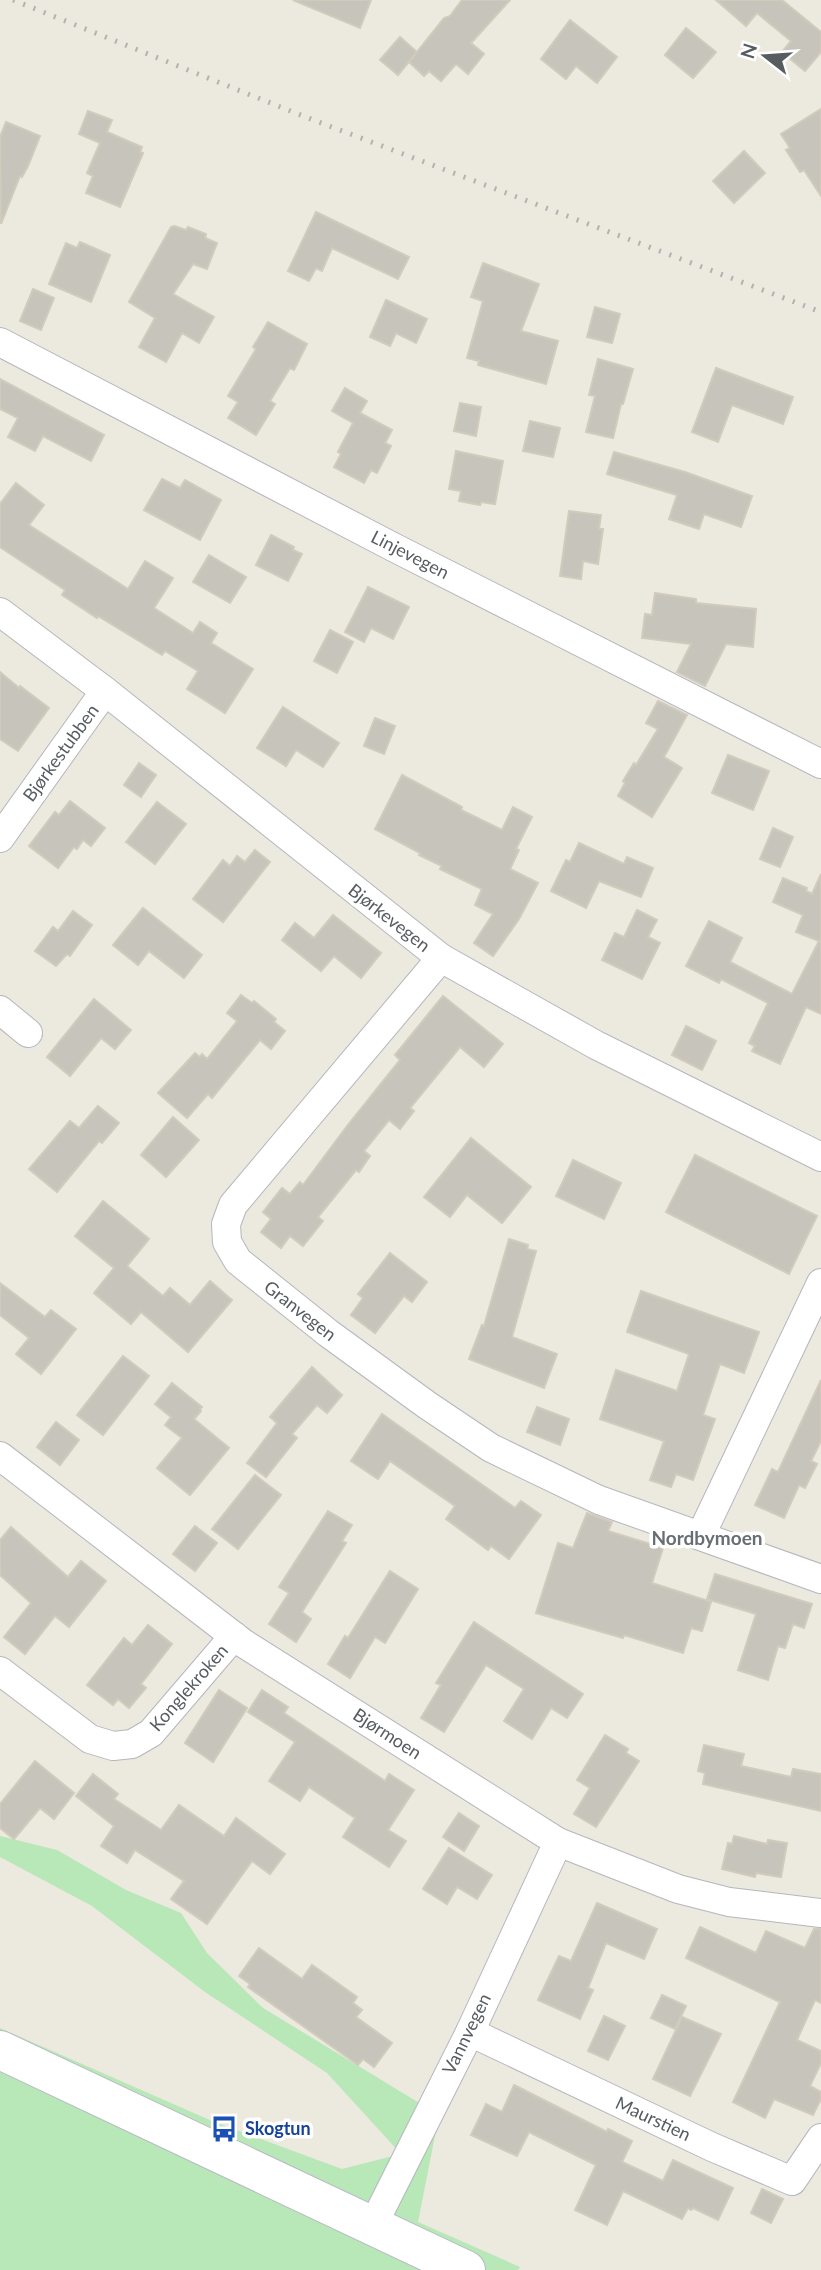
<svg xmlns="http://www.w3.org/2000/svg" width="821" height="2270" viewBox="0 0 821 2270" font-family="Lato,sans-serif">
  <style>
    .green { fill: #b8e7b8 }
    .building { fill: #c7c4bb; stroke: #d1cbbc; stroke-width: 2 }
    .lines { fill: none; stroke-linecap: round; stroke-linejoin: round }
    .street-casing { stroke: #b4b7bd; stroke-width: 30 }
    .secondary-casing { stroke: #b7bbc2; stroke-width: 40 }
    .street { stroke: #fff; stroke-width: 28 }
    .secondary { stroke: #fff; stroke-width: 38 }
    .rail { stroke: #b1b2b2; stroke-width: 5; stroke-dasharray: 2 9; stroke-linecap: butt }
    .labels { text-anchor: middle; stroke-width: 7; stroke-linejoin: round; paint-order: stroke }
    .street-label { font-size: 18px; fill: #575c61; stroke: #fff }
    .transit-label { font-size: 18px; font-weight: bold; fill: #164399; stroke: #fff; text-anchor: start }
    .neighbourhood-label { font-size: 19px; font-weight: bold; fill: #686e73; stroke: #fff }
  </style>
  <rect width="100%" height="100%" fill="#ece9de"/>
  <polygon class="green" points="0,1836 57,1850 126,1890 181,1913 207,1953 263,2008 439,2115 418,2222 520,2267 518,2270 0,2270 0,2028 212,2121 342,2169 401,2154 327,2073 205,1992 92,1906 0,1857"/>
  <g class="building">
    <polygon points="293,0 371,0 360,28"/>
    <polygon points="462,0 510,0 471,43 484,54 468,74 456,64 441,81 429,71 424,76 409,62 444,18 450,16"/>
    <polygon points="716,0 782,0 821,32 821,52 805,71 782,52 791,41 757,13 746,26"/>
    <polygon points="570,20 617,57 597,83 576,66 566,79 541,59"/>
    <polygon points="686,28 716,52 693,78 665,55"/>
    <polygon points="400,37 417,52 398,75 380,60"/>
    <polygon points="821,109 821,196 804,170 800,172 786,150 790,148 781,134"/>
    <polygon points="88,111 112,120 107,132 142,147 140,152 143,153 120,207 86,193 93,176 87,173 100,143 79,134"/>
    <polygon points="6,122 40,136 28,166 22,177 20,176 1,224 0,137"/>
    <polygon points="744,151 765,173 734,203 713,181"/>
    <polygon points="316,212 409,257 398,279 332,248 322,271 316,268 309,281 288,271"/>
    <polygon points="174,226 186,230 188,227 206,234 205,238 217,243 207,269 193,264 173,294 214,317 199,343 182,333 166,362 139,347 155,318 129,302 171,227"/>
    <polygon points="80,242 110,255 91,302 49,284 66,243 77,248"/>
    <polygon points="483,263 539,284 521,331 558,341 546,384 478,365 479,361 467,358 483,301 471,297"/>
    <polygon points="33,289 54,298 41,330 20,321"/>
    <polygon points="386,300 427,319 416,343 396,333 390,346 370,337"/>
    <polygon points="595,307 620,314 612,343 587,337"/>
    <polygon points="268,322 307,344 294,370 290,368 270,401 275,404 256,435 228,418 238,402 228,396 256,349 253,347"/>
    <polygon points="598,359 633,369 623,404 621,404 613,438 586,432 595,396 589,395"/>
    <polygon points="716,368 793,397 783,424 732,405 718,442 692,432"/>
    <polygon points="0,379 104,435 91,461 43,436 35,451 8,437 18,418 0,409"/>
    <polygon points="345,388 367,401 360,413 392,430 385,443 391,446 377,473 371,470 364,483 334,467 341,454 338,452 353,423 332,411"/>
    <polygon points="460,403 481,407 476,436 454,431"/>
    <polygon points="530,421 560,428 553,457 523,451"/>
    <polygon points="456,451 503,461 495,504 481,502 480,505 459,501 461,491 449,489"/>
    <polygon points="614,452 685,472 752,496 741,527 704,514 699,529 669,519 677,495 607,474"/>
    <polygon points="162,479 180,488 185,480 221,500 200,540 144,510"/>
    <polygon points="16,483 44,505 29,525 128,589 145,561 173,578 154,608 193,633 200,622 217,633 211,643 253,669 225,713 187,689 198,671 165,651 162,655 98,616 97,618 62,595 65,590 0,547 0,504"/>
    <polygon points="569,511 601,515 599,529 603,529 598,564 583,561 581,579 560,576"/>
    <polygon points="271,535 294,547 293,550 302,554 288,581 256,565"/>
    <polygon points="209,555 246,577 230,603 193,582"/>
    <polygon points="368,587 409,607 393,639 371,628 364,642 345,632"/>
    <polygon points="655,593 696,599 696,603 756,609 753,647 726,644 705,686 677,672 691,644 642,638 645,614 652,615"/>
    <polygon points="330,630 353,642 337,673 314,661"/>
    <polygon points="0,672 19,688 20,686 49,708 18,751 0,739"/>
    <polygon points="658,701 687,715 664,757 682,768 652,817 618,796 625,783 623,781 634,763 636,765 658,729 646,723"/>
    <polygon points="283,707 339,743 323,767 296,750 286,766 257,748"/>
    <polygon points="375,718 395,726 384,754 364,746"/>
    <polygon points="728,755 769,771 753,810 712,793"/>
    <polygon points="139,763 156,775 141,797 124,785"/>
    <polygon points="402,775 462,807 461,810 502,830 513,807 532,817 516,849 519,850 510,869 538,883 519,919 493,956 474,943 493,914 475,905 482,889 440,869 442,866 419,855 420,853 375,829"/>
    <polygon points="70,801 105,828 91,846 83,840 77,849 74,847 58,868 29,846 55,812 59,815"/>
    <polygon points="157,802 186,824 155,864 126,842"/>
    <polygon points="773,828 793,837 780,867 760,859"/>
    <polygon points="579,843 624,864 627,857 653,868 641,897 599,881 586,908 551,891 566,860 570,862"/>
    <polygon points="255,850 270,862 223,922 193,899 223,860 230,866 237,856 245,862"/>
    <polygon points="821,874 821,1014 806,1007 780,1064 752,1051 755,1046 749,1043 768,1003 721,979 719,983 686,966 709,921 742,938 730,962 792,994 819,941 796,932 803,915 773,902 783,878 807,888 806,891 812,894"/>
    <polygon points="143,908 202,955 184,978 149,951 138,965 113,945"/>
    <polygon points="637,910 657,920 648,937 660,943 642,979 602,960 615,933 624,937"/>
    <polygon points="73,911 92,925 70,956 67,954 56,966 35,951 53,927 58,931"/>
    <polygon points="333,915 381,953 361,978 334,956 321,971 282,940 295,923 314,938"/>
    <polygon points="241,995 252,1003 254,1001 276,1019 274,1022 285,1031 271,1049 260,1040 212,1098 208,1094 187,1118 158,1093 195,1053 200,1057 202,1054 207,1059 237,1021 227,1013"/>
    <polygon points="443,996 503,1044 484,1067 460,1047 410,1108 414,1111 400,1129 389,1120 364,1151 370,1156 359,1172 356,1170 318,1217 323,1221 303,1246 290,1236 281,1248 261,1232 271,1219 263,1212 282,1188 290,1194 300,1182 303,1185 347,1126 400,1060 395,1055"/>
    <polygon points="94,999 131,1030 115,1049 101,1038 70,1076 47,1057"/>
    <polygon points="686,1026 716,1041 702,1070 672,1055"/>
    <polygon points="98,1106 119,1123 102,1143 99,1141 57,1192 29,1169 70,1121 79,1128"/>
    <polygon points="173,1117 199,1140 166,1177 141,1155"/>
    <polygon points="471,1138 531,1187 502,1223 467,1195 450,1217 424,1197"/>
    <polygon points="695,1155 817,1216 789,1274 666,1212"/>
    <polygon points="573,1160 621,1183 604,1219 556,1196"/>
    <polygon points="103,1201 149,1239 127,1266 163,1296 170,1288 190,1305 210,1281 232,1300 188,1352 141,1312 131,1324 94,1293 114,1268 75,1236"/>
    <polygon points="509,1239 528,1245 527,1249 536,1251 512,1337 557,1354 544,1388 469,1359 482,1325 484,1326"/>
    <polygon points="390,1253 427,1282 412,1302 404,1296 375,1333 351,1315 363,1298 358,1294"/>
    <polygon points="0,1283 45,1317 51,1310 76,1329 41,1374 16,1354 29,1338 0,1315"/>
    <polygon points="641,1291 759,1332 744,1373 720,1364 703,1415 715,1419 693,1480 676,1474 671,1487 650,1480 664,1441 600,1419 616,1370 677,1391 689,1354 627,1332"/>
    <polygon points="123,1356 149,1376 103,1435 77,1415"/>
    <polygon points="312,1367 342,1395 327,1413 317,1405 292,1434 297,1438 266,1477 247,1463 277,1423 270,1417"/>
    <polygon points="821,1380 821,1441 811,1461 817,1464 805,1488 799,1485 784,1518 755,1505 772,1469 778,1472"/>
    <polygon points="172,1383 202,1407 200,1409 201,1411 194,1419 229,1448 190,1495 157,1468 182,1438 165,1425 171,1417 155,1404"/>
    <polygon points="537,1407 569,1419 560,1445 527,1432"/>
    <polygon points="382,1414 515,1508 521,1501 541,1515 509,1559 491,1546 488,1550 446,1519 455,1506 390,1461 378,1479 351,1461"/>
    <polygon points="56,1422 79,1440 60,1465 37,1447"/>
    <polygon points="255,1475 281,1495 238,1549 212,1529"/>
    <polygon points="328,1511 352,1525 342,1541 346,1543 302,1612 311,1619 296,1642 269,1624 289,1593 279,1587"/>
    <polygon points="587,1513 612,1522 608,1531 663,1548 652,1583 711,1602 702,1631 691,1628 683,1653 624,1635 623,1638 536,1613 558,1543 573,1548"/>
    <polygon points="195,1526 217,1543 195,1571 173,1554"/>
    <polygon points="11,1527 68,1577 81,1561 106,1581 69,1627 55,1616 25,1654 4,1637 31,1603 0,1575 0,1540"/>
    <polygon points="390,1571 418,1589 385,1643 375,1637 350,1678 328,1664 345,1636 348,1638"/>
    <polygon points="715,1574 812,1604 804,1628 793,1624 785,1648 778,1646 768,1680 738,1670 756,1614 707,1599"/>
    <polygon points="474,1622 583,1694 567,1718 551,1708 532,1739 504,1721 524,1689 486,1665 444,1732 421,1718 441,1685 436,1683"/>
    <polygon points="148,1625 172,1644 141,1684 146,1688 129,1708 118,1699 113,1705 87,1685 124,1638 132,1645"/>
    <polygon points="219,1690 247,1708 213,1762 185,1743"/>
    <polygon points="262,1690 288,1707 284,1713 385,1781 389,1774 414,1790 388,1830 406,1841 389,1867 343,1837 355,1818 309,1787 300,1801 269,1781 295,1742 248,1712"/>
    <polygon points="605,1735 628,1749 626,1753 639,1761 596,1827 574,1814 590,1788 577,1780"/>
    <polygon points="704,1745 744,1754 741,1766 791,1777 793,1769 821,1774 821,1811 703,1784 705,1773 698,1771"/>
    <polygon points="35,1761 74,1793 54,1819 40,1808 14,1839 0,1828 0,1804"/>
    <polygon points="93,1774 118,1794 114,1799 161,1830 179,1805 224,1836 236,1818 285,1854 270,1874 252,1861 207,1924 171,1899 184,1881 135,1850 127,1863 101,1846 114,1826 76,1796"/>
    <polygon points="459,1813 479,1826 464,1851 443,1837"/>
    <polygon points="734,1836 767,1844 768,1840 787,1843 781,1877 756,1873 755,1877 722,1869 728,1843 732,1844"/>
    <polygon points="449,1848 492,1875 477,1899 457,1887 447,1904 423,1889"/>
    <polygon points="597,1903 657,1929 644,1959 606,1943 588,1988 593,1990 580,2019 538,2000 559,1956 571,1961"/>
    <polygon points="700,1927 756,1953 766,1931 805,1948 814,1929 821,1929 821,2003 815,2000 797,2040 821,2051 821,2063 810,2086 821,2092 821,2099 813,2115 774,2099 765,2118 733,2102 780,2002 686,1958"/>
    <polygon points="259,1948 302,1979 312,1965 357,1997 353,2003 362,2010 356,2017 392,2043 374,2067 363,2059 358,2065 248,1987 250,1984 239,1976"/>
    <polygon points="662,1995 686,2006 675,2029 651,2018"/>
    <polygon points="604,2016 625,2026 608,2060 588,2051"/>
    <polygon points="682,2017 721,2034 690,2096 653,2079"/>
    <polygon points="514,2085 607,2132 608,2129 632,2141 622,2162 663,2181 673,2160 733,2188 718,2220 693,2208 691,2210 688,2208 682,2219 623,2191 607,2225 575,2210 596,2165 529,2132 517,2156 471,2135 486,2104 502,2112"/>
    <polygon points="762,2189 783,2199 771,2223 751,2213"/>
  </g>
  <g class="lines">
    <g class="street-casing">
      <g id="street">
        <polyline points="0,342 395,548 821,764"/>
        <polyline points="0,612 105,691 441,958 596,1045 821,1157"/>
        <polyline points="0,838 105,691"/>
        <polyline points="441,958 233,1205 226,1224 227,1242 238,1261 328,1333 427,1405 491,1448 599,1500 821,1579"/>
        <polyline points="0,1010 28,1033"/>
        <polyline points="0,1456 243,1643 558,1842 678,1889 729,1902 821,1913"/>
        <polyline points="701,1535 821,1283"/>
        <polyline points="0,1671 90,1739 113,1746 132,1744 151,1733 234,1636"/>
        <polyline points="470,2032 712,2147 792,2181 821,2138"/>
        <polyline points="373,2225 470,2032 558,1842"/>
      </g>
    </g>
    <g class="secondary-casing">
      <polyline id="secondary" points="0,2050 466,2270"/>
    </g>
    <use href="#street" class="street"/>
    <use href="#secondary" class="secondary"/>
    <polyline class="rail" points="13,0 308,118 821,312"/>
  </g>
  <defs>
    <g id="bus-bare" transform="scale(2.1)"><path d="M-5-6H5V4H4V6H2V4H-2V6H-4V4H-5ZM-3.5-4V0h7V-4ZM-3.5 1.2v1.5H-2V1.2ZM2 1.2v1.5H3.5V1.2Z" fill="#1a4fb4" stroke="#fff" stroke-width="2.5" paint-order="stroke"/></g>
  </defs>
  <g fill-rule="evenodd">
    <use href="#bus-bare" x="224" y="2129"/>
  </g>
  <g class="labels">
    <g class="street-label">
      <text transform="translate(410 555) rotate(27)" y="6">Linjevegen</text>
      <text transform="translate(61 753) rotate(-54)" y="6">Bjørkestubben</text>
      <text transform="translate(389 918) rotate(38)" y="6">Bjørkevegen</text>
      <text transform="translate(300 1311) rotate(38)" y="6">Granvegen</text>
      <text transform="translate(189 1688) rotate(-49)" y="6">Konglekroken</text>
      <text transform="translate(387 1734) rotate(33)" y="6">Bjørmoen</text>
      <text transform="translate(467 2034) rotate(-64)" y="6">Vannvegen</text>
      <text transform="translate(653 2119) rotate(25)" y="6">Maurstien</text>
    </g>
    <g class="transit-label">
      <text x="245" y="2135">Skogtun</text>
    </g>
    <g class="neighbourhood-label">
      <text x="707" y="1545">Nordbymoen</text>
    </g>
  </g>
  <g transform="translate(765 56) rotate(287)" stroke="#ffffff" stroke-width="5" paint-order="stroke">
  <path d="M0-5L12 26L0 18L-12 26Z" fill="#575c61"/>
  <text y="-10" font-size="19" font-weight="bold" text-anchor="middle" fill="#575c61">N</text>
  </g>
</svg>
